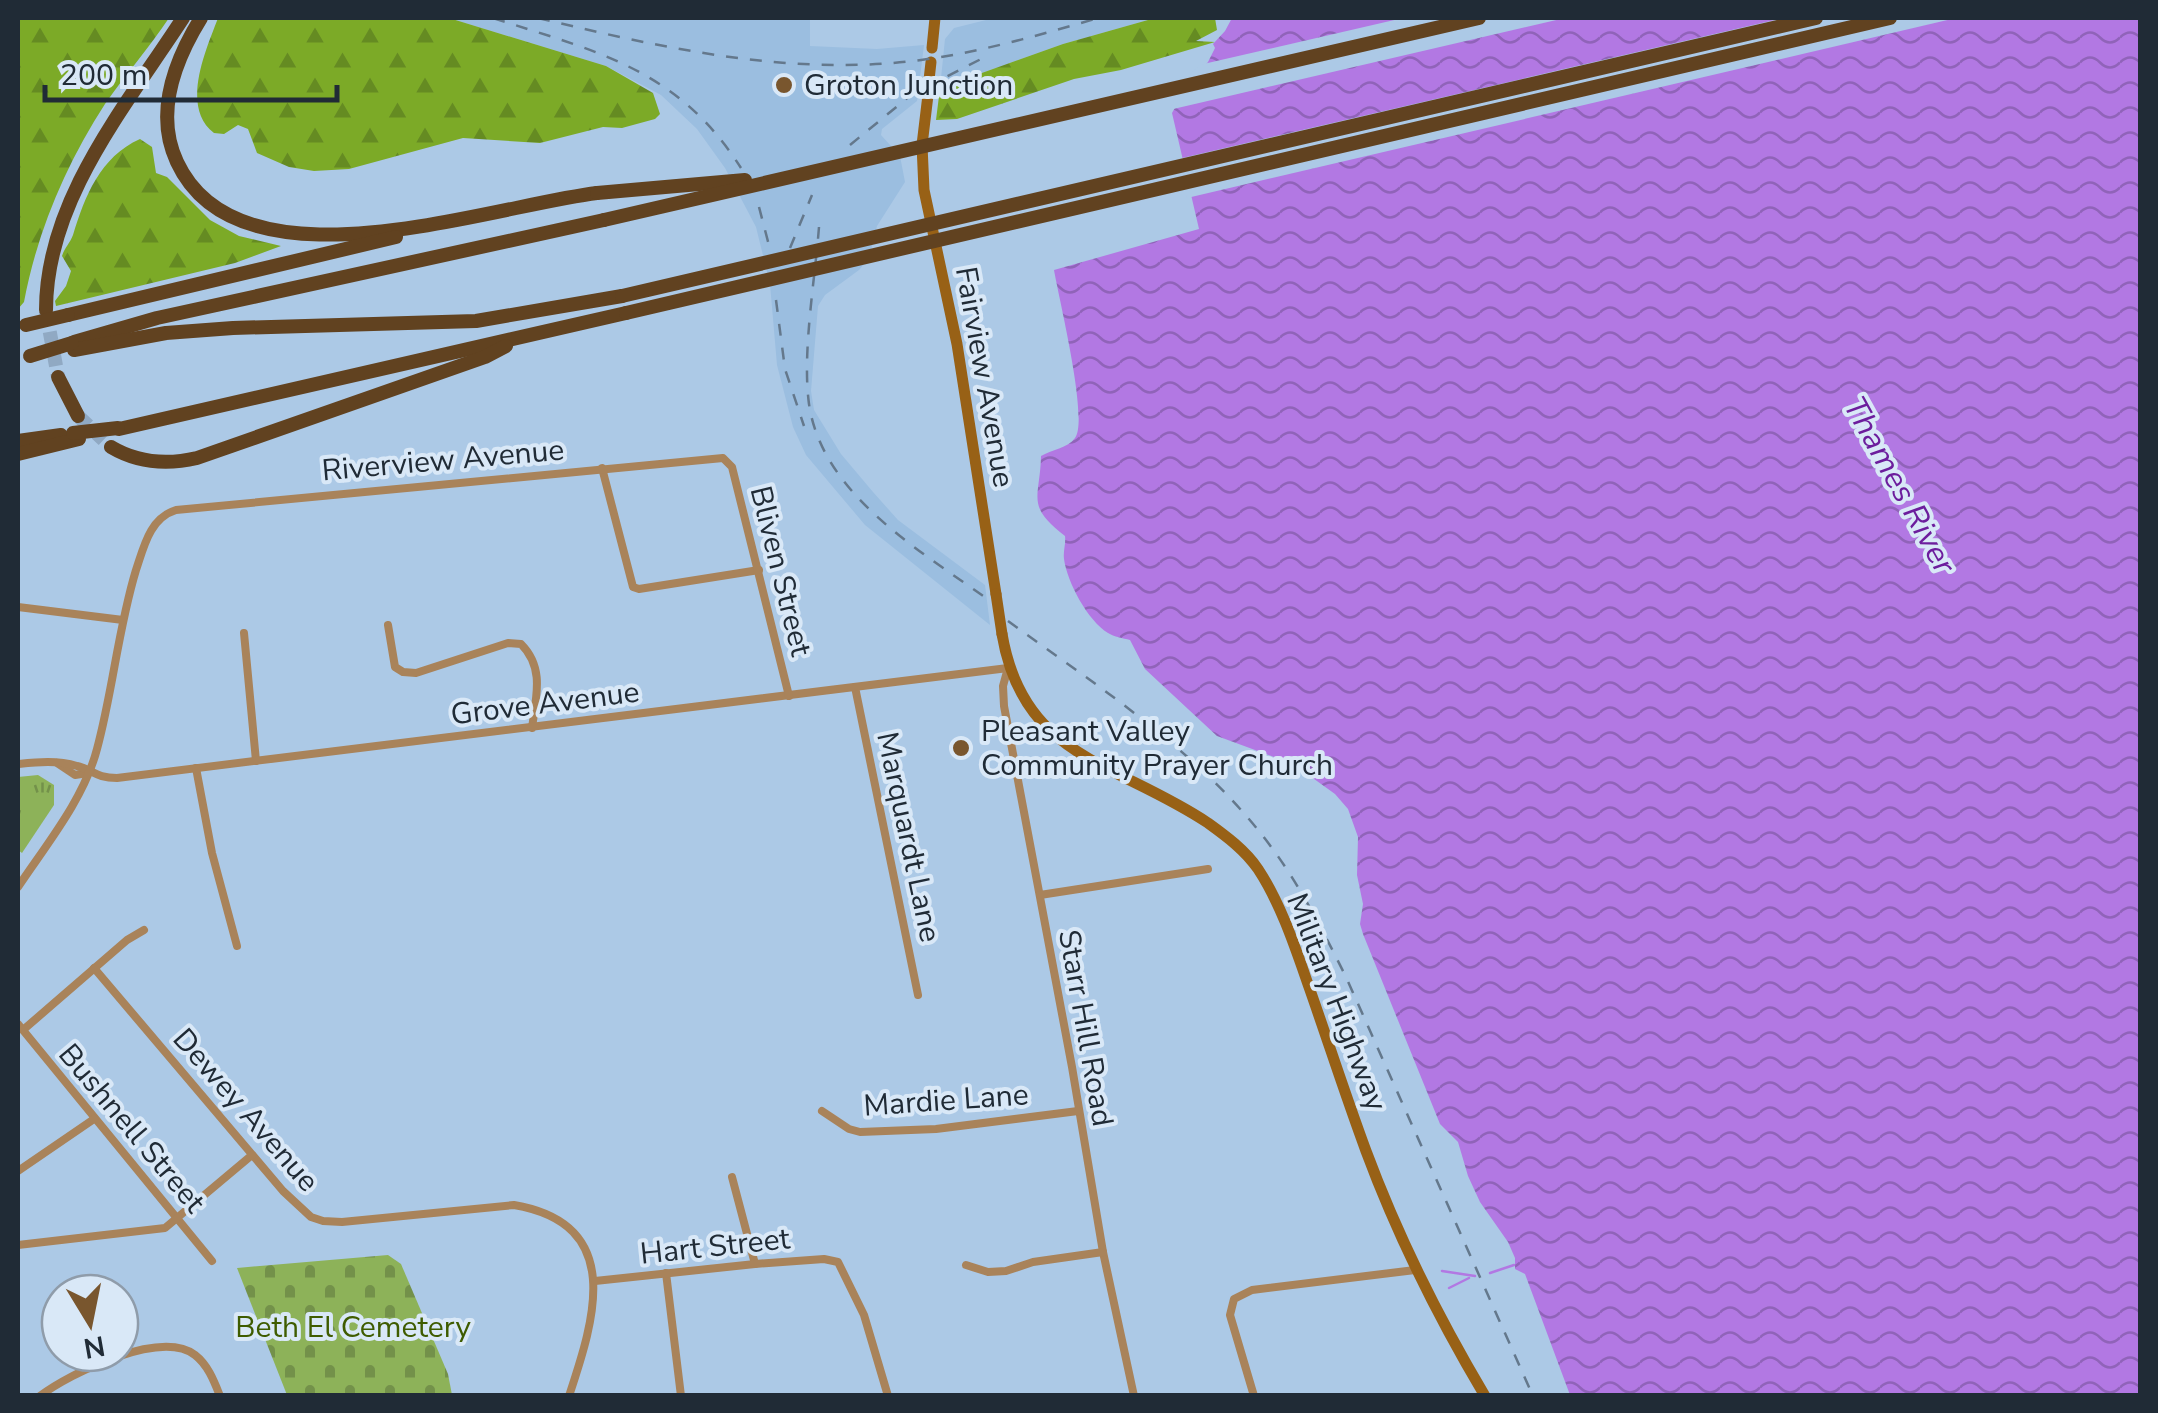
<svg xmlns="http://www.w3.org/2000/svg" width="2158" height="1413" viewBox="0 0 2158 1413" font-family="'Nunito Sans',sans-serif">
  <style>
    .built { fill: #9bbee0 }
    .grass { fill: url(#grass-tufts) }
    .forest { fill: url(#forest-firs) }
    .cemetery { fill: url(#cemetery-stones) }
    .water { fill: url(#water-waves) }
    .pier { fill: #acc9e6 }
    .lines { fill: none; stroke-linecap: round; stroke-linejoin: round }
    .stream { stroke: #b278e3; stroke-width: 2.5 }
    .highway-tunnel { stroke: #90a9c3; stroke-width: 14; stroke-dasharray: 14 7; stroke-linecap: butt }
    .street { stroke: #a9835a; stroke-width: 8 }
    .secondary { stroke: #986116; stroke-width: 11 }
    .highway { stroke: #614220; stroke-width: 14 }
    .rail { stroke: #64788c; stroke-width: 2.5; stroke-dasharray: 12 12; stroke-linecap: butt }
    .secondary-bridge { stroke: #986116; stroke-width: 11 }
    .highway-bridge { stroke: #614220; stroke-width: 14 }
    .poi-dot { fill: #79562e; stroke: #d9e8f7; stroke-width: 4 }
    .labels { text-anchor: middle; stroke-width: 8; stroke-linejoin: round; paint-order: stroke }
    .poi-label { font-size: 30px; fill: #202b36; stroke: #d9e8f7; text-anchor: start }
    .street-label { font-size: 30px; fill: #202b36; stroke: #d9e8f7 }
    .park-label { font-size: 30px; fill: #3f5c00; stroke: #d9e8f7 }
    .water-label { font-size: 32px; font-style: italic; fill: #6c1d9d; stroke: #d9e8f7 }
  </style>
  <defs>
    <pattern id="grass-tufts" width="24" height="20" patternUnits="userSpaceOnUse" patternTransform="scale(2.5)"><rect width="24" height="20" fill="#8db259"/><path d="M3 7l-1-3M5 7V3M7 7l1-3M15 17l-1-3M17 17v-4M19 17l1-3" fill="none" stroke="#73914a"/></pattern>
    <pattern id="forest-firs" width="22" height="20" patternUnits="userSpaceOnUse" patternTransform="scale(2.5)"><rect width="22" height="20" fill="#7caa27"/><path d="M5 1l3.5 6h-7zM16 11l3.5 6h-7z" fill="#658b22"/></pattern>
    <pattern id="cemetery-stones" width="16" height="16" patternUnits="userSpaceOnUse" patternTransform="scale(2.5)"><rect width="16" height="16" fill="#8db259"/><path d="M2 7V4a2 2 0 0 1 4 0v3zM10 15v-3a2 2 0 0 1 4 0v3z" fill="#73914a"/></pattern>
    <pattern id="water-waves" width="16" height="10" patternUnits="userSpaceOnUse" patternTransform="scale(2.5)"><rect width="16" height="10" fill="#b278e3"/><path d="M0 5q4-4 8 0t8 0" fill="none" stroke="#9063b9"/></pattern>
  </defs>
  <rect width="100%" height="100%" fill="#acc9e6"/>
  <g class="built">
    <polygon points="449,18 810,18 810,46 877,49 924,45 917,101 882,129 881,135 900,156 905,182 877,226 869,258 859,270 825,295 818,306 811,391 814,410 841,454 873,492 898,520 985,585 990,625 865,525 806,455 793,427 777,365 770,284 756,227 725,168 697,129 661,95 606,66"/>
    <polygon points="994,18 1155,18 1063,44 940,88 945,39 954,28"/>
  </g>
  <polygon class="grass" points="38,775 54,785 54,805 22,853 18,850 18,777"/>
  <g class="forest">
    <path d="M 18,18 L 169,18 C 149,48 125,75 105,104 C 66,164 37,232 24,302 L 18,309 Z"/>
    <path d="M 218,18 L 449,18 L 606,66 L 653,93 L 660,114 L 655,119 L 622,128 L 603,127 L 540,143 L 463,138 L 349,169 L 314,171 L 289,167 L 257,153 L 248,129 L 238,125 L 224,134 L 214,133 C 180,107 206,50 218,18 Z"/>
    <polygon points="1155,18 1215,18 1217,30 1196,41 1215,42 1121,70 1074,79 957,119 936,120 940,88 1063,44"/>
    <path d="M 140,139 L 152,147 L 156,173 L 167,177 L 210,220 L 239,236 L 281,246 L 235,263 L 56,306 L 55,301 L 66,286 L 71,271 L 62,256 C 65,247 70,243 73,235 C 85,196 100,157 140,139 Z"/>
  </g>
  <polygon class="cemetery" points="388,1255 401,1264 448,1374 452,1395 287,1395 237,1268"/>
  <path class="water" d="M 1232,18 L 2140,18 L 2140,1395 L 1570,1395 L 1525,1274 L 1515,1269 L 1515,1258 L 1508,1242 L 1480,1202 L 1468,1176 L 1458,1142 L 1440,1124 L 1363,934 L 1360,924 L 1363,904 L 1357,875 L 1358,837 L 1348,809 L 1335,794 L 1303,771 L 1274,757 L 1217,736 L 1145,669 L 1130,640 C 1123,638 1114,637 1108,633 C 1088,621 1067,582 1064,559 C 1063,551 1066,544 1065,536 C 1025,505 1040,499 1041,456 C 1051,450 1068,448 1075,438 C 1089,420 1059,299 1054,270 L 1199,229 L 1172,113 L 1187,86 L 1208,62 L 1215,48 L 1213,44 L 1225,31 Z"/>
  <g class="pier">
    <polygon points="1403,18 1565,18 1169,110 1183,83 1199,65"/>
    <polygon points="1783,18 1956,18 1187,198 1178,159"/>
  </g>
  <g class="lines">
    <g class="stream">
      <polyline points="1442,1271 1475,1276"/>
      <polyline points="1490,1273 1514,1265"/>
      <polyline points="1449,1288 1469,1278"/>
    </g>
    <g class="highway-tunnel">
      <polyline points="46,311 58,377"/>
      <polyline points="78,416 111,447"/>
    </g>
    <g class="street">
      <polyline points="602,468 633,587 639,589 759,570"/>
      <polyline points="18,607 123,620"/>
      <path d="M 388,625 L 395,667 L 403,672 L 416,673 L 508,643 L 521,644 C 545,668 536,697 532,728"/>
      <polyline points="244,633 256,761"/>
      <polyline points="855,687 918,995"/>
      <polyline points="57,763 75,775 88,773"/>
      <path d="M 18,764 C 38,762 57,760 77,766 C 93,770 96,778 117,778 L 1008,668 L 1003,686 L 1004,706 L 1072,1067 L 1103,1252 L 1134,1396"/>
      <polyline points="196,768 212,853 237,946"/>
      <path d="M 18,887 C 46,845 84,799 97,749 C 113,690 118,629 136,570 C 144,546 150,518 176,510 L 723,458 L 732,467 L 789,696"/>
      <polyline points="1040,895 1208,869"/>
      <path d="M 94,968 L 283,1191 L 311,1217 L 323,1221 L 342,1222 L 514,1205 C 625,1224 595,1318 569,1396"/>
      <polyline points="18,1024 212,1261"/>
      <polyline points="23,1030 127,940 144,930"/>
      <polyline points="822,1111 849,1129 860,1132 936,1129 1078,1111"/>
      <polyline points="18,1171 94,1119"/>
      <polyline points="732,1177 755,1264"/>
      <polyline points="18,1245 165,1228 252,1155"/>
      <polyline points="966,1265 988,1272 1006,1271 1033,1262 1103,1252"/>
      <polyline points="666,1273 681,1396"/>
      <polyline points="595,1281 755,1264 824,1259 838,1262 864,1315 888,1396"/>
      <path d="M 40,1396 C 70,1373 161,1329 195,1355 C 208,1365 214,1381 220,1396"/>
      <polyline points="1254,1396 1230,1315 1234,1299 1252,1290 1415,1270"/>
    </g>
    <g class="secondary">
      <polyline points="932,48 935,18"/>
      <polyline points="929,80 931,62"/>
      <polyline points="928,95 922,145 924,190 957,344 996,594"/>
      <path d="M 1002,634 C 1023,759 1117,762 1208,823 C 1226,836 1245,850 1258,869 C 1281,904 1295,947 1309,987 C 1328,1041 1346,1097 1366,1151 C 1398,1237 1438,1317 1485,1396"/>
    </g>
    <g class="highway">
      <path d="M 201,18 C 175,60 154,113 177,162 C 239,296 489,206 597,193"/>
      <path d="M 46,310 C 46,200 126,106 183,18"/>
      <polyline points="68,315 396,237"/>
      <polyline points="74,342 157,318 604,220"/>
      <polyline points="74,350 166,333 233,328 476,321 622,296"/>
      <polyline points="58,377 78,416"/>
      <polyline points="119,429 626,313"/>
      <polyline points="18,441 61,435"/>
      <path d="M 111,447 C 138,463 167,465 197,458 L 485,357 L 506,346"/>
      <polyline points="18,454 79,439"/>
    </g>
    <g class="rail">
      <path d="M 493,18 C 598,52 678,69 741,168"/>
      <path d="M 538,18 C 663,48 791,77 921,60 C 981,52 1040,35 1098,18"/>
      <polyline points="850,145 911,95 983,58"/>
      <polyline points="759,207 771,253"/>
      <path d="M 819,227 C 815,280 802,352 809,404 C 822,494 919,550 986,598"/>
      <polyline points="790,248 812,195"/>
      <polyline points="776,300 785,369 804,426"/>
      <path d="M 1008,621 C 1100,688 1200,752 1269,844 C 1300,885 1323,931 1346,977 L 1533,1396"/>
    </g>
    <polyline class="secondary-bridge" points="996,594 1002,634"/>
    <g class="highway-bridge">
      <polyline points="597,193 745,180"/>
      <polyline points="604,220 1479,18"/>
      <polyline points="622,296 1816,18"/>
      <polyline points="626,313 1890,18"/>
      <polyline points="26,325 68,315"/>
      <polyline points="30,356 72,343"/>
      <polyline points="73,433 118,428"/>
    </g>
  </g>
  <g class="poi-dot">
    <circle cx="784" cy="85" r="10"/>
    <circle cx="961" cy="748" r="10"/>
  </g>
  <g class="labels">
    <g class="poi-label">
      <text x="804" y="95">Groton Junction</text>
      <text x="981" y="741">Pleasant Valley<tspan x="981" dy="34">Community Prayer Church</tspan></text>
    </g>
    <g class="street-label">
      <text transform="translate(985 377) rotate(80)" y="10">Fairview Avenue</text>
      <text transform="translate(443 460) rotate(-5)" y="10">Riverview Avenue</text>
      <text transform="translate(781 571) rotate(76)" y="10">Bliven Street</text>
      <text transform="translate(545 703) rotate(-7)" y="10">Grove Avenue</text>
      <text transform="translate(909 837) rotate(78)" y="10">Marquardt Lane</text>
      <text transform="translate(1337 1002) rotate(69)" y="10">Military Highway</text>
      <text transform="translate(1086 1028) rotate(80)" y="10">Starr Hill Road</text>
      <text transform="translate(946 1100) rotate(-4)" y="10">Mardie Lane</text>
      <text transform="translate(246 1110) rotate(49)" y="10">Dewey Avenue</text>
      <text transform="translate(132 1128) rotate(50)" y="10">Bushnell Street</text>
      <text transform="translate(715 1246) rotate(-6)" y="10">Hart Street</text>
    </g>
    <g class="park-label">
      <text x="353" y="1337">Beth El Cemetery</text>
    </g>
    <g class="water-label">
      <text transform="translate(1900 485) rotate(61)" y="11">Thames River</text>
    </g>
  </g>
  <rect width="2158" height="1413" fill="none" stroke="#202b36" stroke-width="40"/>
  <g transform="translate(90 1323) rotate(170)"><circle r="48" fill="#d9e8f7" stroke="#8f9caa" stroke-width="2.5"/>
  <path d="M0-8L18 38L0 25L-18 38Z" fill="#79562e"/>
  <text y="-15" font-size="28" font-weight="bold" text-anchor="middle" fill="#202b36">N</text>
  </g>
  <path d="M45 85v15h292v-15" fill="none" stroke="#202b36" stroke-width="5"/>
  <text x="60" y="85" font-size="30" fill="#202b36" stroke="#d9e8f7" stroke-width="8" paint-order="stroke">200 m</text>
</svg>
